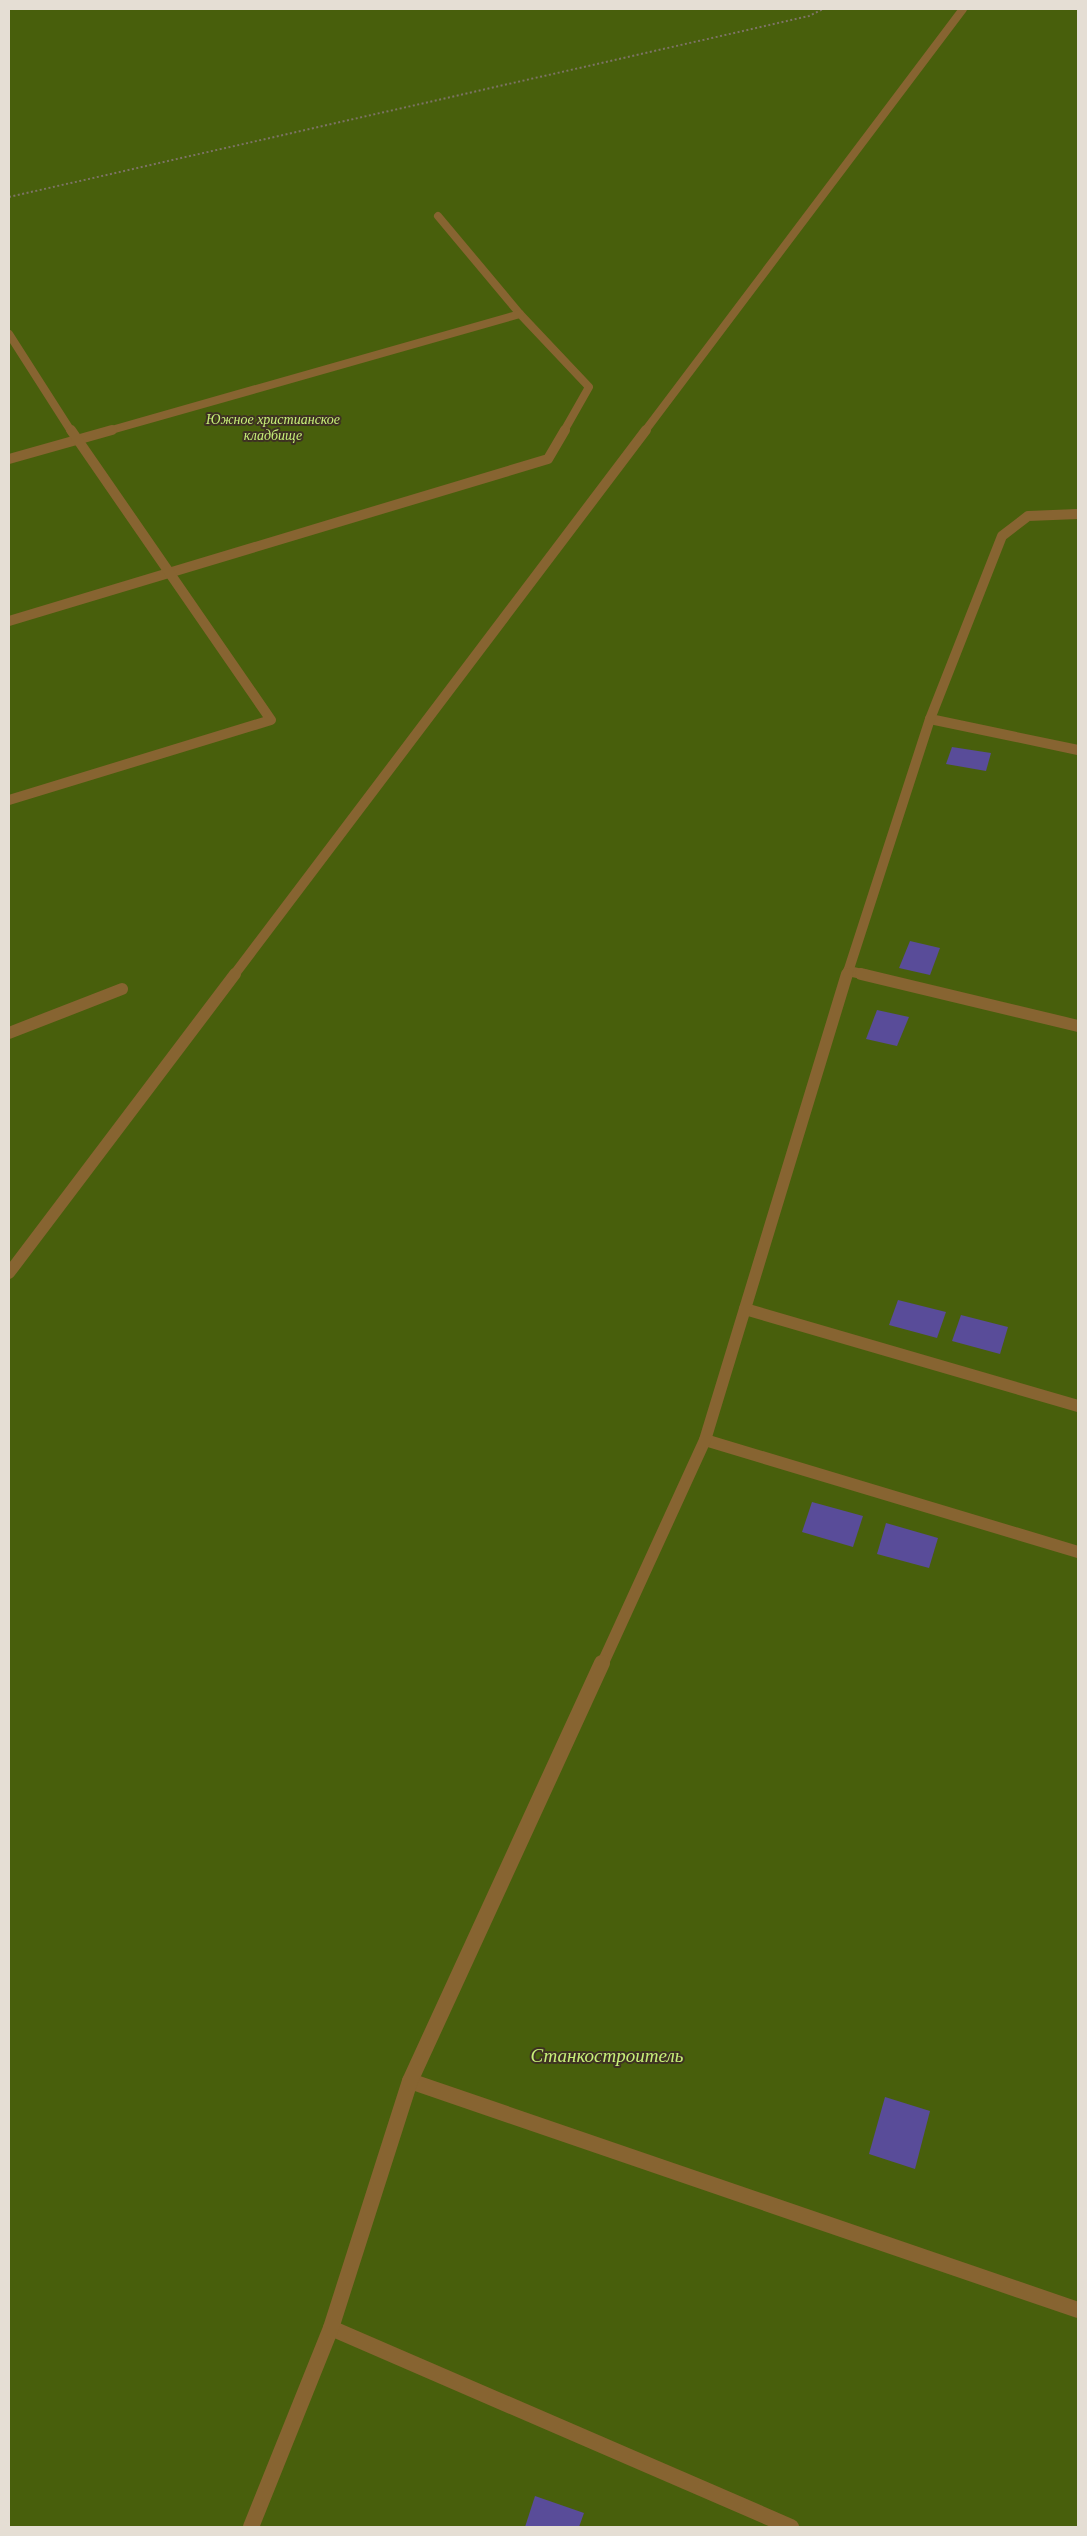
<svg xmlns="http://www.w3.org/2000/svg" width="1087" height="2536" viewBox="0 0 1087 2536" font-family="'Times New Roman',serif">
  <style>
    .green { fill: #485f0c }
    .building { fill: #594c99 }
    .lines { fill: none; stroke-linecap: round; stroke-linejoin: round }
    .path { stroke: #7d7366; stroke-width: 2; stroke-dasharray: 2 2.5; stroke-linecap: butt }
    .lane-far3 { stroke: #876431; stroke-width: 8 }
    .lane-far2 { stroke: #876431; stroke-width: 10 }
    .lane-far1 { stroke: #876431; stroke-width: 12 }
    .lane { stroke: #876431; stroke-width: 16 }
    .labels { text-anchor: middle; stroke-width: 4; stroke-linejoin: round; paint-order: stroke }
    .far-park-label { font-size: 14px; font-style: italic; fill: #c7ef79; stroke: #3e3222 }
    .near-park-label { font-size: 19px; font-style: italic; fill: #c7ef79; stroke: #3e3222 }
  </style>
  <rect width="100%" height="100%" fill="#3e3222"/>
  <rect class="green" x="9" y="9" width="1069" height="2518"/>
  <g class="building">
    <polygon points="952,747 991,753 986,771 946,764"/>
    <polygon points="910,941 940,948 930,975 899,968"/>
    <polygon points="877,1010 909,1017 897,1046 866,1039"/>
    <polygon points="898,1300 946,1312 937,1338 889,1325"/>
    <polygon points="961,1315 1008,1327 1000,1354 952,1341"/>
    <polygon points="812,1502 863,1516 853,1547 802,1532"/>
    <polygon points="886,1523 938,1538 929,1568 877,1554"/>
    <polygon points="885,2097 930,2111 915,2169 869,2154"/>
    <polygon points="535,2496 584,2513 579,2527 525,2527"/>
  </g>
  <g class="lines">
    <polyline class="path" points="9,197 809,16 823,9"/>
    <g class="lane-far3">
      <polyline points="438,216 520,314 589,387 564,431"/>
      <polyline points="9,334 71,431"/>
      <polyline points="108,431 520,314"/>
      <polyline points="645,431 963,9"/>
    </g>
    <g class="lane-far2">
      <polyline points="9,459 112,430"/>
      <polyline points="9,621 548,459 565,430"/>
      <polyline points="930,719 1078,750"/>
      <polyline points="9,800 271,720 71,430"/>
      <polyline points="848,971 867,975"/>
      <polyline points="234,975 646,430"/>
      <polyline points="847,975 930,719 1002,536 1028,516 1078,514"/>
    </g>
    <g class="lane-far1">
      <polyline points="861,974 1078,1026"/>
      <polyline points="9,1033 122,989"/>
      <polyline points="9,1273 235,974"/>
      <polyline points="745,1309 1078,1406"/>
      <polyline points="705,1440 1078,1552"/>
      <polyline points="602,1665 705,1440 847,974"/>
    </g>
    <g class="lane">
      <polyline points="410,2081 1078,2310"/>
      <polyline points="331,2328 791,2527"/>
      <polyline points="251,2527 331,2328 410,2081 602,1663"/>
    </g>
  </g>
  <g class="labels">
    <g class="far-park-label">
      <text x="273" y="424">Южное христианское<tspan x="273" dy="16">кладбище</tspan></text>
    </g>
    <g class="near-park-label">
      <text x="607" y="2062">Станкостроитель</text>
    </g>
  </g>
  <rect width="1087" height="2536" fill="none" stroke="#e5ded4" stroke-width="20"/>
</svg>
